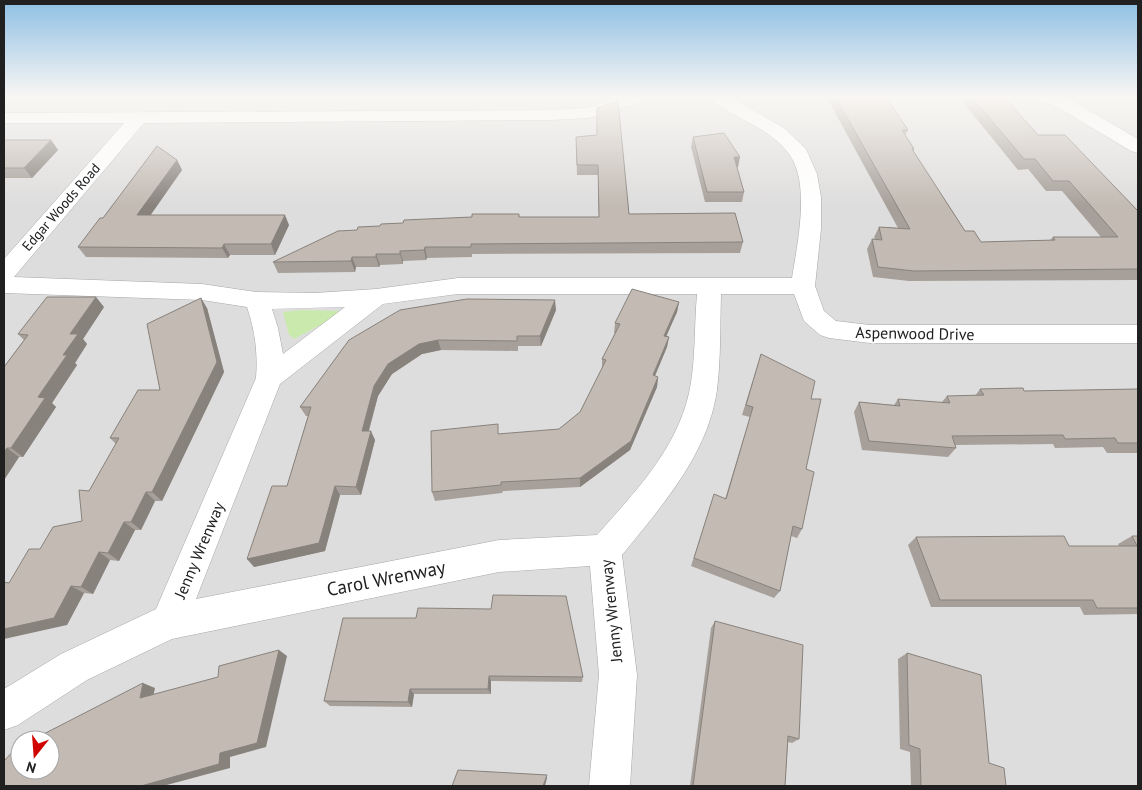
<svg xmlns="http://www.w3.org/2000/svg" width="1142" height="790" viewBox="0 0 1142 790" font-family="'PT Sans',sans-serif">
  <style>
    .residential { fill: #dedddd; fill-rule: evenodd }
    .grass { fill: #caeaad }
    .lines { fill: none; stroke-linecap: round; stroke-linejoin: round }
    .minor-casing { stroke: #a7a7a7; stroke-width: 1 }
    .minor { fill: #fff; fill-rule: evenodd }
    .wall { fill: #a7a09a }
    .shaded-wall { fill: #88827d }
    .building { fill: #c2bab3; stroke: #88827d }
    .labels { text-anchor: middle; stroke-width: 4; stroke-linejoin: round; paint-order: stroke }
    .far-street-label { font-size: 14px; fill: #202020; stroke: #fff }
    .street-label { font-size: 16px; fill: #202020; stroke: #fff }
    .near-street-label { font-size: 19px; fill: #202020; stroke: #fff }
  </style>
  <rect width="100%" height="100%" fill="#f1eee7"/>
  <path class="residential" d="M 4,96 L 1138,96 L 1138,786 L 4,786 ZM 20,740 L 50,740 L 50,770 L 20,770 Z"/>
  <polygon class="grass" points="301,310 341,311 341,314 294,339 289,335 283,312"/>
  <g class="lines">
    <g class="minor-casing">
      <g id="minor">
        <path d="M 624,96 L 649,96 L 646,100 L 589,118 L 551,120 L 144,123 L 14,277 L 202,284 L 256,292 L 315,293 L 376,289 L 458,278 L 792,278 C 797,245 811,183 789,154 C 781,143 769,134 757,127 C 745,120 717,107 709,96 L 729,96 L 784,128 L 806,149 L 817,174 L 821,197 L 821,229 L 815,286 L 824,311 L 836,321 L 870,325 L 1138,325 L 1138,343 L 870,343 L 829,338 L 820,335 L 804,321 L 794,294 L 721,294 C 720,326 721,358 717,390 C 708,454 662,506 622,555 L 637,675 L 630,786 L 589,786 L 599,675 L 590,566 L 499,572 L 172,639 L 87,680 L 18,725 L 4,730 L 4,689 L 61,654 L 156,609 L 256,378 C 258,354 255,330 247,307 L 202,300 L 4,293 L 4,259 L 124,123 L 4,123 L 4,113 L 551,110 L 587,108 ZM 458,294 L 697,294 C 694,327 696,361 689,393 C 676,450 635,492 597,535 L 499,540 L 196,599 L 280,384 L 383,304 ZM 345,307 L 283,354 L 278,328 L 272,309 Z"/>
        <polygon points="1036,96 1059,96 1071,100 1138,139 1138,153 1131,151 1059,108 1039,100"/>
      </g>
    </g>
    <use href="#minor" class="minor"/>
  </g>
  <g class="wall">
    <polygon points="826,96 885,96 908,130 905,135 914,149 913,151 965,231 981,242 1050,240 1053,237 1101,237 1062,191 1046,191 1028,169 1018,170 958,96 1003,96 1038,135 1138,211 1138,280 909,281 873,277 867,249 872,239 875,239 874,237 879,227 898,228"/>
    <polygon points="597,108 629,214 743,242 740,253 472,254 472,257 427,258 426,260 403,261 403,264 380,265 379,267 356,267 355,272 278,273 273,262 357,230 380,226 472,217 519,214 519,217 599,217 598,175 577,175 576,137 597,135"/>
    <polygon points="693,137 738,167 737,167 744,192 742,202 705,202 691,147"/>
    <polygon points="4,140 51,140 58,150 32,178 4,178"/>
    <polygon points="177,160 182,170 150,215 289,225 275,255 230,255 228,258 86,257 78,247 103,218"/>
    <polygon points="679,302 677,312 666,336 669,337 667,347 655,376 658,377 657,387 630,450 580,487 503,491 502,493 435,501 432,492 559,429 580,412 602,369 602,359 615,333 614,333 615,323"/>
    <polygon points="104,307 83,339 87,344 75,363 77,365 52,403 56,407 23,457 19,457 4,480 4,367 24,340 18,334"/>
    <polygon points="207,308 224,372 162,501 155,501 141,530 135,530 119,561 110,560 93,594 84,593 67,625 9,583 40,549 82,521 89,491 116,444 110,438 160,390"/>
    <polygon points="556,310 541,346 518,346 518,351 441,350 422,354 392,374 378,396 369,431 375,440 361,495 340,495 325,551 254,567 287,486 308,416 306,416 300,407 349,340"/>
    <polygon points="761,354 811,399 802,529 797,538 791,536 780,591 774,598 691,566 714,495 725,499 750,417 742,415"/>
    <polygon points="980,389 1024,391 1138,389 1138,453 1107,453 1103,447 1055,448 1053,444 955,445 956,448 948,457 862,450 854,412 859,402 894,405 898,399 941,403 947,396 975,396"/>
    <polygon points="1132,536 1138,536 1138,614 1084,615 1080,607 931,607 908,545 916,537 1069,546 1119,546 1118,544"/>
    <polygon points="343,618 583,677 582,682 491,681 491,694 414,694 412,707 330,706 324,701"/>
    <polygon points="715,621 799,739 792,743 788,742 785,786 690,786 711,628"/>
    <polygon points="907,653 989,763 1006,786 911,786 910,752 900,749 898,659"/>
  </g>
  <g class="shaded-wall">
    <polygon points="51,140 58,150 32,178 24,168"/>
    <polygon points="734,157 740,157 738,167 732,168"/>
    <polygon points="177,160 182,170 143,226 137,215"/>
    <polygon points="285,215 289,225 275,255 271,244"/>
    <polygon points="224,244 230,255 228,258 222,248"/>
    <polygon points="425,247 427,258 426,260 424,250"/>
    <polygon points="400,251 403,261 403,264 400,254"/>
    <polygon points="376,254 380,265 379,267 376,257"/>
    <polygon points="352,257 356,267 355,272 351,261"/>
    <polygon points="96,297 104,307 83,339 87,344 75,363 77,365 52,403 56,407 23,457 11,448 38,397 63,355 70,334"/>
    <polygon points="201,298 207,308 224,372 162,501 152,492"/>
    <polygon points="555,300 556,310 541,346 540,336"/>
    <polygon points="679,302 677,312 662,346 664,336"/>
    <polygon points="669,337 667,347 651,385 653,375"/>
    <polygon points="438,340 441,350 422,354 392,374 378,396 366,440 362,431 374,386 388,364 419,344"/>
    <polygon points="658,377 657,387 630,450 580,487 580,478"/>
    <polygon points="371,431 375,440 361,495 356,487"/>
    <polygon points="7,448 19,457 4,480 4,452"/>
    <polygon points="335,486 340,495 325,551 254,567 247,559"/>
    <polygon points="146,492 155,501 141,530 131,522"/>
    <polygon points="124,522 135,530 119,561 108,553"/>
    <polygon points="99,552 110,560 93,594 81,587"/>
    <polygon points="71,586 84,593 67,625 4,639 4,629"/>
    <polygon points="279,650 287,656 266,747 230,757 230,768 163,786 141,786 220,753"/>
    <polygon points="489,676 491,681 491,694 488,689"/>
    <polygon points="143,683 155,688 152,702 140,698"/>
    <polygon points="410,689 414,694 412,707 408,702"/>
    <polygon points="547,775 547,778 545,786 543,786"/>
  </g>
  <g class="building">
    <polygon points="835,96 885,96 908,130 902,130 914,149 912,149 965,231 974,231 981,242 1055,240 1053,237 1118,237 1069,181 1053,181 1035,159 1024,159 971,96 1003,96 1038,135 1065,135 1138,211 1138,269 914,271 878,267 872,239 882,240 879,227 910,229"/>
    <polygon points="618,101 629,214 735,213 743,242 471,244 471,247 425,247 424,250 400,251 400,254 376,254 376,257 352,257 351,261 273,262 338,231 357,230 358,227 380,226 381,224 403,223 404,220 472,217 472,214 519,214 519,217 599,217 598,165 577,165 576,137 597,135 597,108"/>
    <polygon points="724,133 740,157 734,157 744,192 707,192 693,137"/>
    <polygon points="4,140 51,140 24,168 4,168"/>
    <polygon points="157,146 177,160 137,215 285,215 271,244 224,244 222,248 78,247 100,218 103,218"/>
    <polygon points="632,289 679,302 664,336 669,337 653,375 658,377 631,441 580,478 501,482 501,485 432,492 431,431 498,424 498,434 559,429 580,412 606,360 602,359 620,324 615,323"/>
    <polygon points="47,297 96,297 70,334 78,334 63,355 67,355 38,397 45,398 11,448 7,448 4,452 4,367 28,335 18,334"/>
    <polygon points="201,298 217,362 152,492 146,492 131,522 124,522 108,553 99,552 81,587 71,586 54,618 4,629 4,582 9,583 29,549 40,549 53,527 82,521 79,490 89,491 119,438 110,438 138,390 160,390 147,324"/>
    <polygon points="467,299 555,300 540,336 517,336 517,341 438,340 419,344 388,364 374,386 362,431 371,431 356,487 335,486 319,543 247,559 272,486 287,486 311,407 300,407 349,340 400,310"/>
    <polygon points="761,354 815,381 811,399 821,399 806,469 814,472 802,529 793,526 780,591 694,558 714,494 726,499 753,407 746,405"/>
    <polygon points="1023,388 1024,391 1138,389 1138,443 1118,443 1115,438 1065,439 1063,435 952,436 956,448 869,441 859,402 900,406 898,399 950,403 947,396 984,395 980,389"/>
    <polygon points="1064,536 1069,546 1137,546 1132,536 1138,536 1138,608 1097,608 1093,600 940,600 916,537"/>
    <polygon points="493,595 566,596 583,677 489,676 488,689 410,689 408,702 324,701 343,618 416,618 418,608 491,609"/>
    <polygon points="715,621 803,645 799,739 788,736 785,786 693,786"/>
    <polygon points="279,650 257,743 220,753 219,764 141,786 4,786 4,761 16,748 20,746 20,770 50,770 50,740 32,740 143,683 140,698 218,677 219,666"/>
    <polygon points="907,653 981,675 989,763 1004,768 1006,786 921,786 920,749 909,745"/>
    <polygon points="458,770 547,775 543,786 452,786"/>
  </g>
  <linearGradient id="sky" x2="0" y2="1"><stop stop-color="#8ebfe4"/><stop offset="0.47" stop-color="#f9f7f4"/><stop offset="1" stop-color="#f9f7f4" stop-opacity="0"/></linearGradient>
  <rect width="1142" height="206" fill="url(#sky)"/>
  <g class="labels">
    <g class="far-street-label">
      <text transform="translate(61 207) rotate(-49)" y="5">Edgar Woods Road</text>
    </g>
    <g class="street-label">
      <text transform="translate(915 333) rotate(1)" y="6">Aspenwood Drive</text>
      <text transform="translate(199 550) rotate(-67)" y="6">Jenny Wrenway</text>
      <text transform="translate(611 611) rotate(-96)" y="6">Jenny Wrenway</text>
    </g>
    <g class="near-street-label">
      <text transform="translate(386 578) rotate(-11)" y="7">Carol Wrenway</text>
    </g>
  </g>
  <rect width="1142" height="790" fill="none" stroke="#202020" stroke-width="10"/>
  <g transform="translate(35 755) rotate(197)"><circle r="24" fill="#ffffff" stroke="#a6a6a6"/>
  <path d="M0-4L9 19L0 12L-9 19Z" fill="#d00500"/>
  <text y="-8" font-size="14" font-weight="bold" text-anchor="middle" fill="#202020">N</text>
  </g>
</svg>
